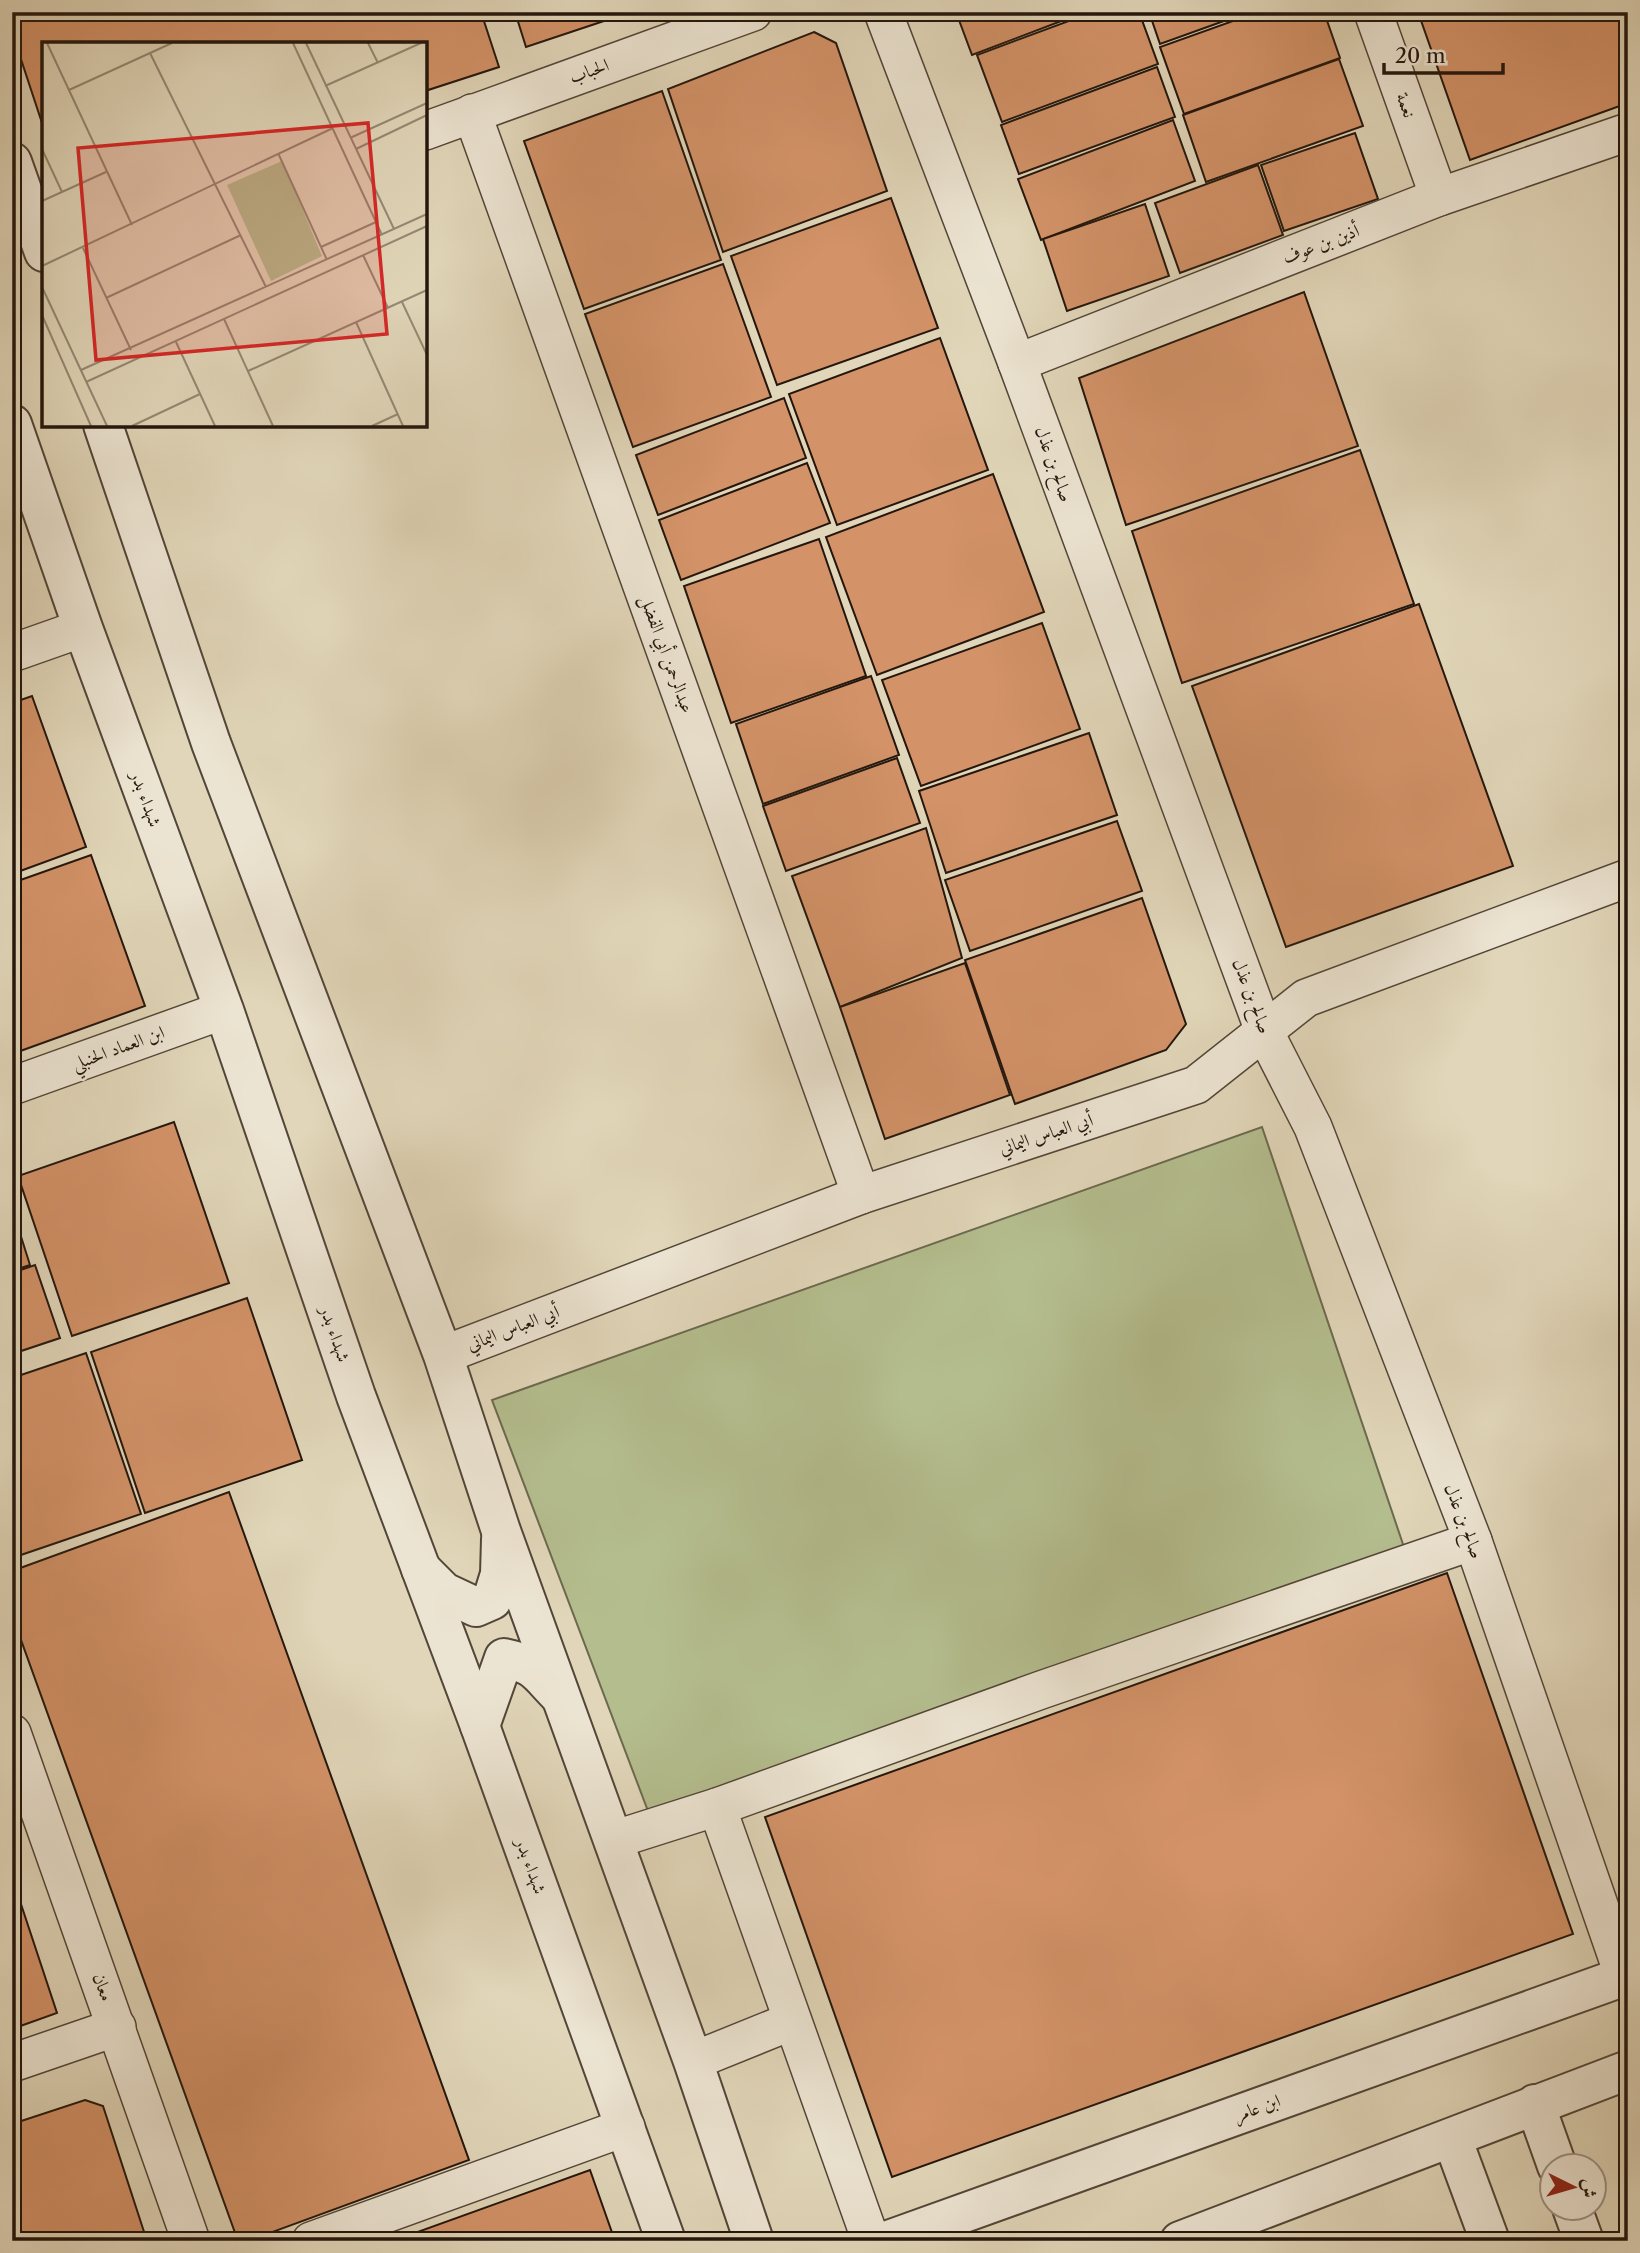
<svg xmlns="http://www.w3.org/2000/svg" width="1640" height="2253" viewBox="0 0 1640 2253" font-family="'Libre Caslon Text',Amiri,serif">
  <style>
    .green { fill: #b4bd8e; stroke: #6c6a4e; stroke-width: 2 }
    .building { fill: #d39268; stroke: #23160d; stroke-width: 2 }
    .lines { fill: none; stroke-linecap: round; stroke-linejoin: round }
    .minor-casing { stroke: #524638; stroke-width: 40 }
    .tertiary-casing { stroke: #524638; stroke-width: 42 }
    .minor { stroke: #ece4d2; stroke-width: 37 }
    .tertiary { stroke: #ece4d2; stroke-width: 38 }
    .labels { text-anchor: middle; stroke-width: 5; stroke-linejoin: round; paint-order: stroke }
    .street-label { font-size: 18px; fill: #23160d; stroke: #ece4d2 }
    .inset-road { fill: none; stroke: #958974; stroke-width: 2 }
    .view { fill: #d62828; fill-opacity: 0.15; stroke: #d62828; stroke-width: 3.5 }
    .inset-edge { fill: none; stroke: #23160d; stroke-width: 3.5 }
  </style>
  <rect width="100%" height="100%" fill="#e1d6b9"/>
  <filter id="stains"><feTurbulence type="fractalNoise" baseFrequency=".00286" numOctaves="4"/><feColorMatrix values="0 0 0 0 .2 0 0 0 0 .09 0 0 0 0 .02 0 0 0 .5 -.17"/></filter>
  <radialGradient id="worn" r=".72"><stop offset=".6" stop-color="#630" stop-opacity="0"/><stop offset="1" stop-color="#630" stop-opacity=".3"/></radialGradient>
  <polygon class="green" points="1262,1127 1408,1559 648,1811 492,1400"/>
  <g class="building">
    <polygon points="12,12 481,12 499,67 425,91 425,44 44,44 44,129 12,32"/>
    <polygon points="515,12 631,12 526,47"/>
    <polygon points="956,12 1085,12 972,55"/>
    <polygon points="1093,12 1139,12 1158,64 1002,122 977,55"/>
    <polygon points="1149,12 1249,12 1160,44"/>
    <polygon points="1258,12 1324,12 1340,58 1184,114 1160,47"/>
    <polygon points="1418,12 1628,12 1628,103 1470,160"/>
    <polygon points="814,32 836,43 887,191 723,252 668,89"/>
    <polygon points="1339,59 1363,126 1206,182 1183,115"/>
    <polygon points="1157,67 1175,117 1019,174 1001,125"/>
    <polygon points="662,91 721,260 584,309 524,141"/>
    <polygon points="1173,120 1195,181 1041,240 1018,179"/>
    <polygon points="1355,133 1378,199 1284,231 1261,165"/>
    <polygon points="1258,165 1283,235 1180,273 1155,203"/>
    <polygon points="891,198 938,328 777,385 731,256"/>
    <polygon points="1145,204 1169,276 1067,311 1043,239"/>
    <polygon points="723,264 771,397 633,447 585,314"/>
    <polygon points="1304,292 1358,446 1126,525 1079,378"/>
    <polygon points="940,338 988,470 837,525 789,394"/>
    <polygon points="784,398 806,458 658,515 636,455"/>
    <polygon points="1360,450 1414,604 1182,683 1132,531"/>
    <polygon points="807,463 830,523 681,580 659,520"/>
    <polygon points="993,474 1044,612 877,675 826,537"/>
    <polygon points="819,539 866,676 731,723 684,586"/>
    <polygon points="1419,604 1513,866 1286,947 1192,686"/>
    <polygon points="1042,623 1080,729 921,786 882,680"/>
    <polygon points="871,676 899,755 763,804 736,724"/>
    <polygon points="32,696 86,847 12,874 12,703"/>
    <polygon points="1089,733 1117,815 946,873 919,791"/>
    <polygon points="897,758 920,823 786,871 763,806"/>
    <polygon points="1117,821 1142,891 970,951 945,880"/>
    <polygon points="926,828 962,958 840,1007 792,876"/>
    <polygon points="91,855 145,1006 12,1054 12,883"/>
    <polygon points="1142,898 1186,1024 1166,1050 1015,1104 965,960"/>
    <polygon points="965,963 1010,1095 885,1139 840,1007"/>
    <polygon points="174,1122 229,1283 72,1336 18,1176"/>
    <polygon points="12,1208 30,1265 12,1271"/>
    <polygon points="35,1265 60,1338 12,1354 12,1273"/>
    <polygon points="247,1298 302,1460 145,1513 91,1352"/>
    <polygon points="86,1353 141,1514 12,1558 12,1378"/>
    <polygon points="229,1492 469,2160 248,2241 238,2241 12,1615 12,1571"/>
    <polygon points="1447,1573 1573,1934 892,2177 765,1817"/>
    <polygon points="12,1877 57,2013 12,2029"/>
    <polygon points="85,2100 103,2106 147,2241 12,2241 12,2124"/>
    <polygon points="590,2170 615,2241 399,2241 398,2239"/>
  </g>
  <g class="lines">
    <g class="minor-casing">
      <g id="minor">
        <polyline points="883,12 1017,363 1264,1031 1313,1127 1473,1541 1624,1977"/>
        <polyline points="1373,12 1439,197"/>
        <polyline points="472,113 861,1195"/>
        <polyline points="425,131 753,12"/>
        <polyline points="1017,363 1439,197 1628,132"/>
        <polyline points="12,653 83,628"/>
        <polyline points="12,1086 224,1010"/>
        <polyline points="443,1355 861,1195 1196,1085 1306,998 1628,878"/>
        <polyline points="12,1733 191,2241"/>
        <polyline points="717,1807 871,2241"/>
        <polyline points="613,1840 717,1807 1041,1690 1473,1541"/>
        <polyline points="693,2061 792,2021"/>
        <polyline points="12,2063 117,2027"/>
        <polyline points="311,2241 626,2127"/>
      </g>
    </g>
    <g class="tertiary-casing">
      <g id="tertiary">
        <polyline points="12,162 44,252"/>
        <polyline points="12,424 83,628 224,1010 356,1396 480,1726 666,2241"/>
        <polyline points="103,425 211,743 443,1355 501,1531 693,2061 754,2241"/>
        <polyline points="421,1569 444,1592 476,1607 492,1600 500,1574 501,1539"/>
        <path d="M 480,1726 L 504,1658 C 537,1665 537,1673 559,1695"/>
        <polyline points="1535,2104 1557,2166"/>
        <polyline points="1452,2138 1490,2241"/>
        <polyline points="1572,2208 1584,2241"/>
        <polyline points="886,2241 1628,1975"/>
        <polyline points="1180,2241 1628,2070"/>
      </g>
    </g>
    <use href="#minor" class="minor"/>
    <use href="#tertiary" class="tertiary"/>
  </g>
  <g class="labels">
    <g class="street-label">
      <text transform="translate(589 71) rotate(-20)" y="6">الحباب</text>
      <text transform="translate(1406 105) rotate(70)" y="6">نعمة</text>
      <text transform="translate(1321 244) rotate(-21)" y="6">أذين بن عوف</text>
      <text transform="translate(1054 464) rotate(70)" y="6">صالح بن عذل</text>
      <text transform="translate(667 654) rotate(70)" y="6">عبدالرحمن أبي الفضل</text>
      <text transform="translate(146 799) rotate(70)" y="6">شهداء بدر</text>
      <text transform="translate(1252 996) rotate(69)" y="6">صالح بن عذل</text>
      <text transform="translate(118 1048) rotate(-20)" y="6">ابن العماد الحنبلي</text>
      <text transform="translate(1046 1134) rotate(-18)" y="6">أبي العباس اليماني</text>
      <text transform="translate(513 1328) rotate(-21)" y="6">أبي العباس اليماني</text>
      <text transform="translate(335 1334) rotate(71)" y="6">شهداء بدر</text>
      <text transform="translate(1464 1521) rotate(69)" y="6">صالح بن عذل</text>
      <text transform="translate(531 1866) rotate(70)" y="6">شهداء بدر</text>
      <text transform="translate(103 1987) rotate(70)" y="6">معان</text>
      <text transform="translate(1257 2108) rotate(-20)" y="6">ابن عامر</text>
    </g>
  </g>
  <g transform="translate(42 42)">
    <rect width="385" height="385" fill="#e1d6b9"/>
    <path d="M 240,119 L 280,214 L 229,239 L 185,143 Z" fill="#b4bd8e"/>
    <path class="inset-road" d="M 5,1 L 90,183M 251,1 L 340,193M 264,1 L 352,187M 326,1 L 336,21M 108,11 L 224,245M 283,44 L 379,1M 27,48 L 130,1M 308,96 L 385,61M 0,107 L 20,150M 314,107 L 385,73M 236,111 L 285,218M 0,159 L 64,130M 279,205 L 334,180M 41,206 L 89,308M 321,213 L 346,266M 0,224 L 291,86M 0,245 L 65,384M 64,256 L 199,193M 360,260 L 385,313M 0,273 L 49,384M 182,277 L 231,384M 314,280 L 361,384M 134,300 L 173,384M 39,328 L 385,172M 206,329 L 385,248M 44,340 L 385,184M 90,384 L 158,352M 330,384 L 356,372"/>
    <path class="view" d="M 326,81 L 345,292 L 54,318 L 36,106 Z"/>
    <rect width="385" height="385" class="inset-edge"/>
  </g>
  <rect width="1640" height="2253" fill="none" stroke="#e1d6b9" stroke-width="42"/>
  <rect x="14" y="14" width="1612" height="2225" fill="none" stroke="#23160d" stroke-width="3.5"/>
  <rect x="21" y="21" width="1598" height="2211" fill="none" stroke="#23160d" stroke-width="2"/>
  <g transform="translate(1573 2187) rotate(95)"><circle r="33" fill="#ece4d2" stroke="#9c9283" stroke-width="2"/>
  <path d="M0-5L12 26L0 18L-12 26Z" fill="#8f2418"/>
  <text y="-10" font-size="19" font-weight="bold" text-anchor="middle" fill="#23160d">ش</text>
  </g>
  <path d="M1384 63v10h119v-10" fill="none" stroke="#23160d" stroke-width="3.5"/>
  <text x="1395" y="63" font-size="21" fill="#23160d" stroke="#ece4d2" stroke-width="5" paint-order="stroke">20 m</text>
  <rect width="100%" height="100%" filter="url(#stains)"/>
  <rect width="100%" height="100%" fill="url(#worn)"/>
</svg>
